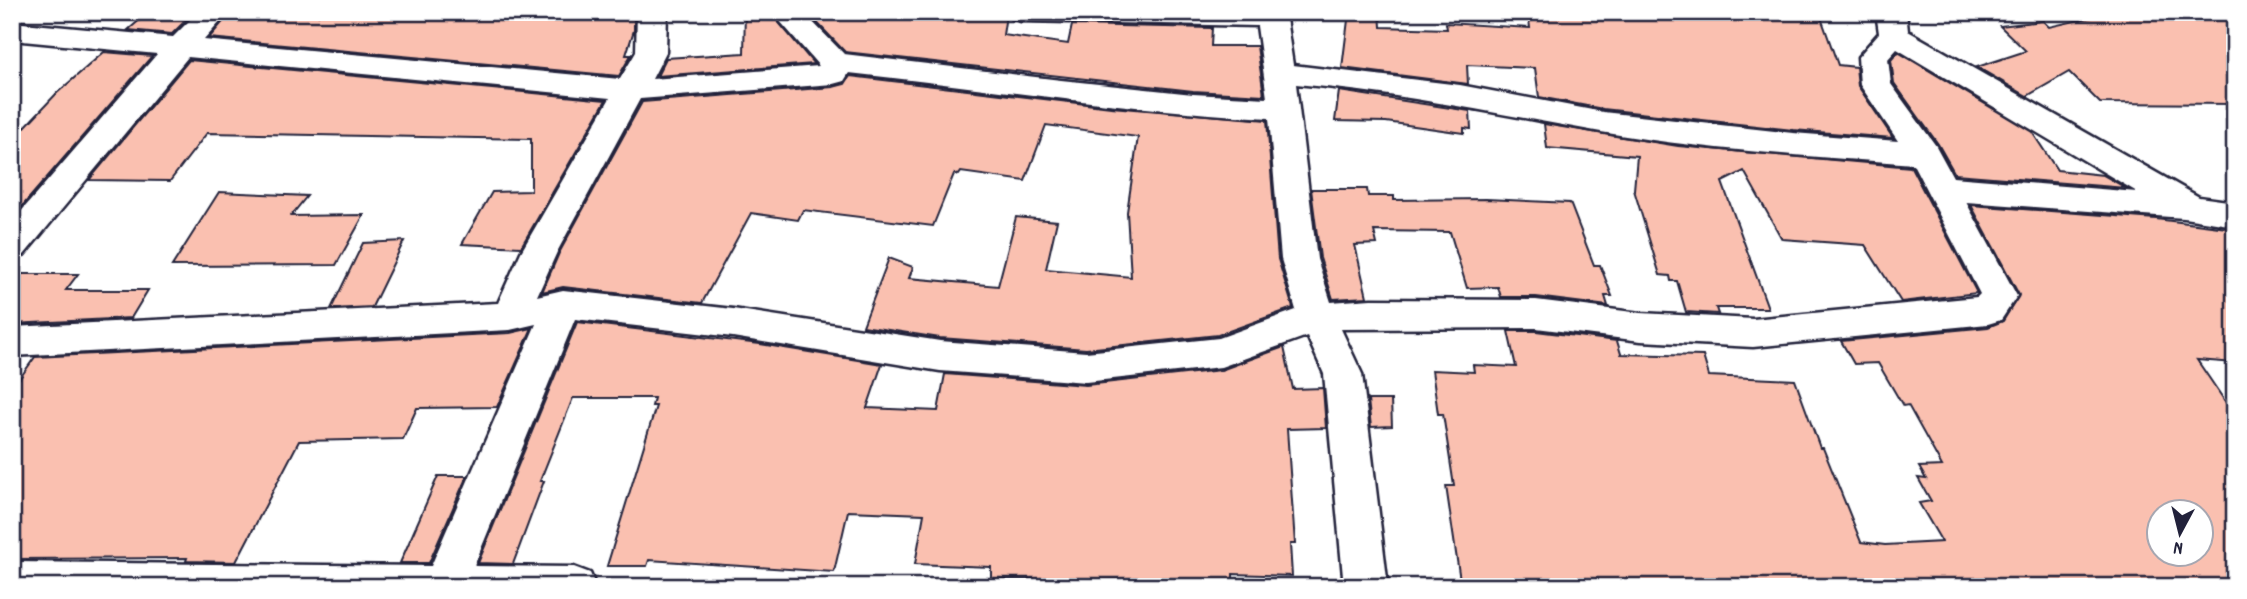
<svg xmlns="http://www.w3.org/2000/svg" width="2247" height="599" viewBox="0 0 2247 599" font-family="Dekko,sans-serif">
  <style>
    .building { fill: #fac0b0; stroke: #22223b; stroke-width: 2; fill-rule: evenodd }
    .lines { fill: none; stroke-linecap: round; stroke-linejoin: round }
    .minor-casing { stroke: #22223b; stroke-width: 5 }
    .minor { fill: #fff; fill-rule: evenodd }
  </style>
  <rect width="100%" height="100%" fill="#fff"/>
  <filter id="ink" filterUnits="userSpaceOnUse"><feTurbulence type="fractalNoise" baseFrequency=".0143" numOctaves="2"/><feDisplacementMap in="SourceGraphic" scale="14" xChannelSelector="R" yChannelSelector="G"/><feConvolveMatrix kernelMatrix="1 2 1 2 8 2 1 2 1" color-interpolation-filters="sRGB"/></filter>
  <g filter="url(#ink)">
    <g class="building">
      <polygon points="149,12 194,12 172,34 128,30"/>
      <polygon points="231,12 318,15 320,12 634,12 634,30 626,55 631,55 619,76 209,38"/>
      <polygon points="745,12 770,12 814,64 657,76 666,58 744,53"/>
      <polygon points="807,12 870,17 871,13 967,17 968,14 1006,15 1003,35 1068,44 1072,25 1212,28 1211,46 1257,46 1264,95 1193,91 845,52"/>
      <polygon points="1349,12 1380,12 1381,27 1447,29 1446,23 1530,28 1528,12 1819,12 1838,65 1856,67 1858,86 1893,138 1793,130 1603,109 1539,97 1535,68 1467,65 1468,84 1342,68"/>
      <polygon points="2115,12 2235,12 2235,104 2100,103 2069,72 2027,96 1977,67 2026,51 2000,26 2043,21 2049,27"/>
      <polygon points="104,52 152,56 12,218 12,128 24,128 57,93"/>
      <polygon points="1898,52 2032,132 2057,170 2103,175 2126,188 1955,174 1938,144 1894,83 1891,60"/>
      <polygon points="189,60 606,100 521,247 462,244 492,192 531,191 531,139 207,133 170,181 89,180"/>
      <polygon points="850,76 1111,107 1267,120 1278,259 1293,308 1218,335 1086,349 940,338 863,326 889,258 913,267 909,278 998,286 1016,217 1057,221 1046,269 1131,277 1127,212 1138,137 1046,125 1025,181 961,172 959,175 954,174 933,226 803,210 798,220 751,213 702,303 563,287 542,292 559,253 642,102 833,87 845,84"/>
      <polygon points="1339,91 1470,111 1471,129 1464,128 1464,133 1386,122 1335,121"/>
      <polygon points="1544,124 1678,146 1911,167 1977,293 1901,302 1865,245 1782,239 1744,171 1722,182 1768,308 1716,308 1718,314 1686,312 1677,281 1671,281 1670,276 1660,275 1634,190 1637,156 1547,148"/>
      <polygon points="1311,189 1367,189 1368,196 1394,196 1394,200 1486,199 1570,203 1594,265 1600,265 1612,296 1605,296 1608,306 1536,297 1501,297 1498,287 1467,288 1450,232 1374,231 1377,244 1355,245 1367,297 1333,299 1320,258"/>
      <polygon points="219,192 307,196 291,216 364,215 336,265 172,266"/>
      <path d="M 1971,205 L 2156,219 L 2235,229 L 2235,363 L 2197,360 L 2235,416 L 2235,587 L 1461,587 L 1446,486 L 1454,486 L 1443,414 L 1438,414 L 1432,370 L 1474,372 L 1473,365 L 1516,367 L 1508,331 L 1536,331 L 1617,341 L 1621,354 L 1703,356 L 1709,376 L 1795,380 L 1820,448 L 1823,448 L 1861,542 L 1885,545 L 1942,542 L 1919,503 L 1931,501 L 1918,478 L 1926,479 L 1919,467 L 1942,466 L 1908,405 L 1903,406 L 1878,363 L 1854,364 L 1841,341 L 1988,327 L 2003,321 L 2019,295 ZM 2160,512 L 2202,512 L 2202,554 L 2160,554 Z"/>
      <polygon points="404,241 372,307 331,309 363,243"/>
      <polygon points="12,274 78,274 66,290 148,290 131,318 12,324"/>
      <polygon points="577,322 760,344 882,364 867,408 938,411 945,374 1086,385 1221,370 1284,347 1293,389 1323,388 1326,428 1287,429 1295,544 1290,544 1292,576 1233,574 1233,581 1144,579 1039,582 1039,579 991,579 991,567 915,564 924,514 848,511 834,572 649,560 647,566 607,566 656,406 652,406 654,398 573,398 540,481 544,481 513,564 478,563"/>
      <polygon points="532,328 497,407 417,408 403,439 299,441 236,562 186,561 187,558 12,559 12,389 35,357 510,333"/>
      <polygon points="1368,400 1391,400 1392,426 1371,427"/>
      <polygon points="438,476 467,476 429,563 400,563"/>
    </g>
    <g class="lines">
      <g class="minor-casing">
        <path id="minor" d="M 198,12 L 229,12 L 204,40 L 620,79 L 636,52 L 637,12 L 667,12 L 666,52 L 652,79 L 819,66 L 772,12 L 803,12 L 844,54 L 1061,80 L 1193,94 L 1267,98 L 1257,26 L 1021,21 L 1011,18 L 1007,12 L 1285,12 L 1293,65 L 1460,85 L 1603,112 L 1793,133 L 1898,141 L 1860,85 L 1858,57 L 1879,33 L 1876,12 L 1906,12 L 1908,31 L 2199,197 L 2235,202 L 2235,226 L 2184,218 L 1966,202 L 2017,296 L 2001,320 L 1988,324 L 1753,347 L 1641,341 L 1536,328 L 1341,329 L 1362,374 L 1388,587 L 1344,587 L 1324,374 L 1307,336 L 1221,367 L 1086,382 L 940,371 L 733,337 L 575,319 L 474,566 L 574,567 L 590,573 L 596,587 L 12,587 L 12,562 L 431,566 L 536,324 L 510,330 L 12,356 L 12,327 L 498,303 L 521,252 L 610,98 L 188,57 L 24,255 L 12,259 L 12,222 L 157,54 L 12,40 L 12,22 L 173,37 ZM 1897,49 L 2137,192 L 1953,177 L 1936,146 L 1891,84 L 1888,59 ZM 849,73 C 989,88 1128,110 1269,118 L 1281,259 L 1296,310 L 1219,338 L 1086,352 L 940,341 L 733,309 L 563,290 L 537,296 L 557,252 L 640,99 L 833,84 L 844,81 ZM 1296,84 C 1399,93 1499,114 1601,132 C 1703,150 1809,156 1913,164 L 1980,294 L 1977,297 L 1753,319 L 1641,313 L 1536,300 L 1371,299 L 1331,302 L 1317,259 Z"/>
      </g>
      <use href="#minor" class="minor"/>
    </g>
  </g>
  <rect width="2247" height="599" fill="none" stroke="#fff" stroke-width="42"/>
  <rect x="21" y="21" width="2205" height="557" fill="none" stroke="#22223b" stroke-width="2.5" filter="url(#ink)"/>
  <g transform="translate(2180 533) rotate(187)"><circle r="33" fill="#ffffff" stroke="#a7a7b1" stroke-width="2"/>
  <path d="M0-5L12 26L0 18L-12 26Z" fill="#22223b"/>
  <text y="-10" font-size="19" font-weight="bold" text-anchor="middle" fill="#22223b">N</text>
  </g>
</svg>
